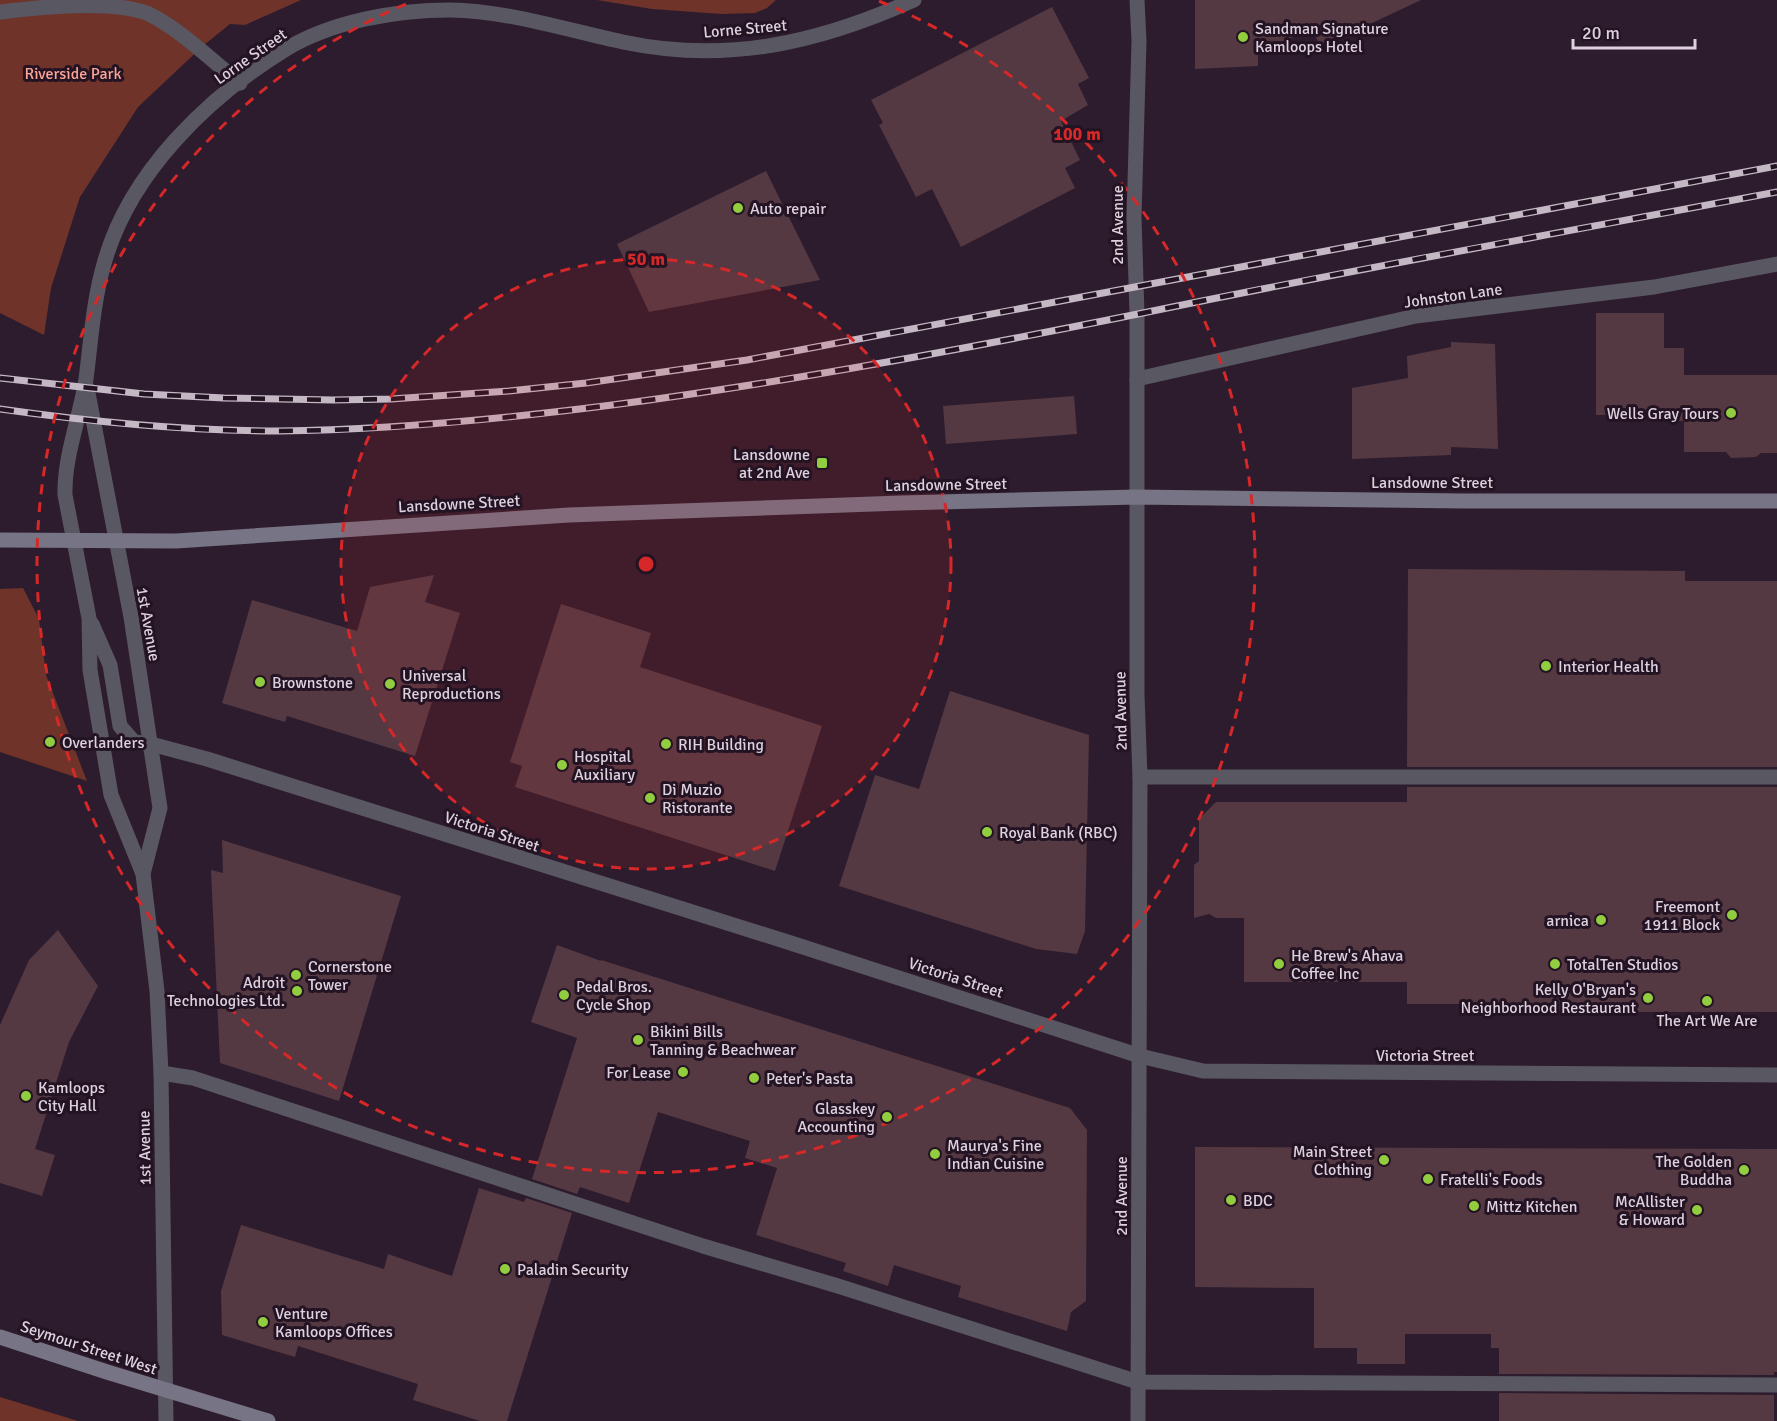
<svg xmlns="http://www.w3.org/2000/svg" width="1777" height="1421" viewBox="0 0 1777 1421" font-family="Signika,sans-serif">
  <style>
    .green { fill: #6f3329 }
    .building { fill: #543942 }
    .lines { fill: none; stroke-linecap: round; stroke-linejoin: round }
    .service { stroke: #595762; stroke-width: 15 }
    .minor { stroke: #595762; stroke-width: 15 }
    .tertiary { stroke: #595762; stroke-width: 15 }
    .secondary { stroke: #777486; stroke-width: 15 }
    .rail-casing { stroke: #c5b8c5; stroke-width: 7 }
    .rail { stroke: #231323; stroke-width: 4.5; stroke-dasharray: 14; stroke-linecap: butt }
    .ring { fill: none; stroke: #d62828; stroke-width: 3; stroke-dasharray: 10 8 }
    .poi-dot { fill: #91cd3f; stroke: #231323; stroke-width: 2 }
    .labels { text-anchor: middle; stroke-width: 6; stroke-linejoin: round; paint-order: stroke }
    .street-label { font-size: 16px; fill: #ddd1dd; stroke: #231323 }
    .poi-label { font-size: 16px; fill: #ddd1dd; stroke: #231323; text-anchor: start }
    .park-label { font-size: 16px; fill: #fda595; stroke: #231323 }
    .centre { fill: #d62828; stroke: #231323; stroke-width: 3 }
    .ring-label { font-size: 18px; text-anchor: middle; font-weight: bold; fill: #d62828; stroke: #231323; stroke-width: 6; stroke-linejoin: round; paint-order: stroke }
  </style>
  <rect width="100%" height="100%" fill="#2d1c2d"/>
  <g class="green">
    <polygon points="0,0 301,0 245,25 230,24 204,45 138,107 80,197 51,288 44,335 0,313"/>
    <polygon points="597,0 776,0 767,8 755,13 722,14 652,9"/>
    <polygon points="23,588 39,619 46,675 87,781 0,752 0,589"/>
    <polygon points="0,1397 78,1421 0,1421"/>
  </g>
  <g class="building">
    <polygon points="1195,0 1421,0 1321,47 1311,28 1258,55 1258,66 1195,69"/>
    <polygon points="1052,7 1089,78 1078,84 1088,105 1061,121 1080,160 1065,168 1075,188 961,247 932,189 916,197 879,125 883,123 871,100"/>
    <polygon points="766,171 820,280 649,312 617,244"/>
    <polygon points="1596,313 1664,313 1664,348 1684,348 1684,375 1777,375 1777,453 1761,453 1756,457 1731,458 1726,452 1684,452 1684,421 1662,421 1662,415 1596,415"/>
    <polygon points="1451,342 1495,344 1498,449 1451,447 1451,455 1352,459 1352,388 1408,378 1407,356 1451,347"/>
    <polygon points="1074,396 1077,434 946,444 943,406"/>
    <polygon points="1408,569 1685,571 1685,581 1777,581 1777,767 1407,767"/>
    <polygon points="434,575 425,602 460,613 415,756 287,716 285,722 222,703 252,600 357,631 370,587"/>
    <polygon points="561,604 651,633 640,667 822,726 775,871 515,787 522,766 510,762"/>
    <polygon points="950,691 1089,735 1085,931 1077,954 1036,949 839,886 875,775 919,789"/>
    <polygon points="1407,787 1777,787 1777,1012 1500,1012 1500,1004 1407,1004 1407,982 1244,982 1244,918 1216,918 1209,914 1194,918 1194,865 1199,861 1199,819 1216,802 1407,802"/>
    <polygon points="222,840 401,896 339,1101 220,1063 211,870 223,873"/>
    <polygon points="58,930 98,986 69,1042 35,1149 55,1155 42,1196 0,1183 0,1025 29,960"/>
    <polygon points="557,945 601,961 601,960 1070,1108 1087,1130 1086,1301 1071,1312 1067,1331 958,1297 961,1286 894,1265 888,1286 843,1271 846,1263 756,1235 777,1168 745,1158 750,1141 658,1112 629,1203 580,1187 577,1194 532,1179 577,1038 531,1022"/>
    <polygon points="1195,1147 1777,1149 1777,1372 1774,1372 1774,1375 1499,1374 1499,1348 1491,1348 1491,1334 1405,1334 1405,1364 1357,1364 1357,1348 1314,1348 1314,1288 1195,1287"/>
    <polygon points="479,1188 524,1202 526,1198 572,1213 507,1421 480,1421 413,1400 418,1384 298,1346 295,1357 222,1335 221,1291 241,1225 384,1269 388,1254 452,1276"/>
    <polygon points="1499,1393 1774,1395 1774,1421 1499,1421"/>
  </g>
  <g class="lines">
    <g class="service">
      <path d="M 0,12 C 42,7 108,0 147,13 C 180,29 211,60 240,83"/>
      <polyline points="1137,379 1416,316 1654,287 1777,264"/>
      <polyline points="1140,777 1777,777"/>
      <polyline points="161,1073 193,1078 703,1246 838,1286 1138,1382 1777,1385"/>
    </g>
    <polyline class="minor" points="1137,0 1139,41 1134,217 1137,314 1137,695 1140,777 1138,1421"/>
    <g class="tertiary">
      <polyline points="87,388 131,617 160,808 143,874"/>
      <polyline points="92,624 110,665 120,726 134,742 151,744 207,759 797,945 1140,1056 1203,1071 1777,1075"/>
      <path d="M 166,1421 L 161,1073 L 157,991 L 143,874 L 111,795 L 90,670 L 89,618 L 65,495 C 64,456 80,418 86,379 C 91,341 93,302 104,264 C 129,173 208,97 286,49 C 333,21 396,10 450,10 C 509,11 566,30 623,42 C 727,64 818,43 914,0"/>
    </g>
    <g class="secondary">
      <polyline points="0,540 176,541 569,515 901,503 1136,497 1465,501 1777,501"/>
      <polyline points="0,1337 107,1372 268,1421"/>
    </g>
    <g class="rail-casing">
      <g id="rail">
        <polyline points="0,378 144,394 224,398 333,400 391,399 509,391 586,383 747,360 1777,166"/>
        <path d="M 0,409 C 92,422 186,431 279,431 C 391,430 502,419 612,405 C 789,382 963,349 1138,314 C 1350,270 1564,232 1777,192"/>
      </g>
    </g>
    <use href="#rail" class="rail"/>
  </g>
  <circle cx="646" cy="564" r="305" fill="#d62828" fill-opacity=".12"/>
  <g class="ring">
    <circle cx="646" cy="564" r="305"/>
    <path d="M879 1A609 609 0 1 1 413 1"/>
  </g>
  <g class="poi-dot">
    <circle cx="1243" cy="37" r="6"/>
    <circle cx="738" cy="208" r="6"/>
    <circle cx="1731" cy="413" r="6"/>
    <rect x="816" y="457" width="12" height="12" rx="3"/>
    <circle cx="1546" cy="666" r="6"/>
    <circle cx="260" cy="682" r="6"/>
    <circle cx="390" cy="684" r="6"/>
    <circle cx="50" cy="742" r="6"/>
    <circle cx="666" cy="744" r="6"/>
    <circle cx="562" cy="765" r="6"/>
    <circle cx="650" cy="798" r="6"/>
    <circle cx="987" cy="832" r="6"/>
    <circle cx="1732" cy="915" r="6"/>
    <circle cx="1601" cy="920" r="6"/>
    <circle cx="1279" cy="964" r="6"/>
    <circle cx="1555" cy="964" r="6"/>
    <circle cx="296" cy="975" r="6"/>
    <circle cx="297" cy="991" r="6"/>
    <circle cx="564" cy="995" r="6"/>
    <circle cx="1648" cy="998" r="6"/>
    <circle cx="1707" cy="1001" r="6"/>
    <circle cx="638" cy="1040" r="6"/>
    <circle cx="683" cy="1072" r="6"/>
    <circle cx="754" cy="1078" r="6"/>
    <circle cx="26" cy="1096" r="6"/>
    <circle cx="887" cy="1117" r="6"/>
    <circle cx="935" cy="1154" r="6"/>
    <circle cx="1384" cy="1160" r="6"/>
    <circle cx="1744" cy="1170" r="6"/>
    <circle cx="1428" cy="1179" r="6"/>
    <circle cx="1231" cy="1200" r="6"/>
    <circle cx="1474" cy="1206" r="6"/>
    <circle cx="1697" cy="1210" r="6"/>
    <circle cx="505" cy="1269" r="6"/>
    <circle cx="263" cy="1322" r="6"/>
  </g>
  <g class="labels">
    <g class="street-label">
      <text transform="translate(745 28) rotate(-5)" y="6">Lorne Street</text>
      <text transform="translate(250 56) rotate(-35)" y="6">Lorne Street</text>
      <text transform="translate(1117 225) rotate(-90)" y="6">2nd Avenue</text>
      <text transform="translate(1453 295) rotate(-8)" y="6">Johnston Lane</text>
      <text x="1432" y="488">Lansdowne Street</text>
      <text transform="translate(946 484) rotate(-1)" y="6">Lansdowne Street</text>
      <text transform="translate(459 503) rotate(-3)" y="6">Lansdowne Street</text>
      <text transform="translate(149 624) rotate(80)" y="6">1st Avenue</text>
      <text transform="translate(1120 711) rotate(-91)" y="6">2nd Avenue</text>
      <text transform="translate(492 831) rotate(18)" y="6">Victoria Street</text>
      <text transform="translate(956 977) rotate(18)" y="6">Victoria Street</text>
      <text x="1425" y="1061">Victoria Street</text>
      <text transform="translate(144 1148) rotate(-91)" y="6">1st Avenue</text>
      <text transform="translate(1121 1196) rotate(-90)" y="6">2nd Avenue</text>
      <text transform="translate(89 1347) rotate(18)" y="6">Seymour Street West</text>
    </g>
    <g class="poi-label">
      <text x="1255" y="34">Sandman Signature<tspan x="1255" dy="18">Kamloops Hotel</tspan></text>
      <text x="750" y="214">Auto repair</text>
      <text x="1719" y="419" text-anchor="end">Wells Gray Tours</text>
      <text x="810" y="460" text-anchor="end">Lansdowne<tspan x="810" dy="18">at 2nd Ave</tspan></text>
      <text x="1558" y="672">Interior Health</text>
      <text x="402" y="681">Universal<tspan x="402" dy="18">Reproductions</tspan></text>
      <text x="272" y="688">Brownstone</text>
      <text x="62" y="748">Overlanders</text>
      <text x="678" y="750">RIH Building</text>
      <text x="574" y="762">Hospital<tspan x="574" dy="18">Auxiliary</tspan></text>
      <text x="662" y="795">Di Muzio<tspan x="662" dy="18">Ristorante</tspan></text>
      <text x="999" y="838">Royal Bank (RBC)</text>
      <text x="1720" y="912" text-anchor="end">Freemont<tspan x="1720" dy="18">1911 Block</tspan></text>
      <text x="1589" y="926" text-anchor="end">arnica</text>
      <text x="1291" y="961">He Brew's Ahava<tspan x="1291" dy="18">Coffee Inc</tspan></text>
      <text x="1567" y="970">TotalTen Studios</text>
      <text x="308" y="972">Cornerstone<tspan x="308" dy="18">Tower</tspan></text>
      <text x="285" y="988" text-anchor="end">Adroit<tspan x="285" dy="18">Technologies Ltd.</tspan></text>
      <text x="576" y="992">Pedal Bros.<tspan x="576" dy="18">Cycle Shop</tspan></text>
      <text x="1636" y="995" text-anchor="end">Kelly O'Bryan's<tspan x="1636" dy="18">Neighborhood Restaurant</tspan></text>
      <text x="1707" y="1026" text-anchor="middle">The Art We Are</text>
      <text x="650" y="1037">Bikini Bills<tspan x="650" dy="18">Tanning &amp; Beachwear</tspan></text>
      <text x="671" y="1078" text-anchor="end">For Lease</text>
      <text x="766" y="1084">Peter's Pasta</text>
      <text x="38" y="1093">Kamloops<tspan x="38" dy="18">City Hall</tspan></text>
      <text x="875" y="1114" text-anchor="end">Glasskey<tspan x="875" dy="18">Accounting</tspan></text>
      <text x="947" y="1151">Maurya's Fine<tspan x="947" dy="18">Indian Cuisine</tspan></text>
      <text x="1372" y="1157" text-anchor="end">Main Street<tspan x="1372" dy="18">Clothing</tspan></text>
      <text x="1732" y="1167" text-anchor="end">The Golden<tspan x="1732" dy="18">Buddha</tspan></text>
      <text x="1440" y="1185">Fratelli's Foods</text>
      <text x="1243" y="1206">BDC</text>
      <text x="1685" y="1207" text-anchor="end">McAllister<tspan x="1685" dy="18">&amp; Howard</tspan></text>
      <text x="1486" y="1212">Mittz Kitchen</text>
      <text x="517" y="1275">Paladin Security</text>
      <text x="275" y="1319">Venture<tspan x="275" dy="18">Kamloops Offices</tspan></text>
    </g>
    <g class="park-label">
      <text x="73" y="79">Riverside Park</text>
    </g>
  </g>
  <circle cx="646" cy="564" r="9" class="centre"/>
  <g class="ring-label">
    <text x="1077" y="140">100 m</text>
    <text x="646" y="265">50 m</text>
  </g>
  <path d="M1573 39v9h122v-9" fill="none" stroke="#ddd1dd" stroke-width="3"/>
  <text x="1582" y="39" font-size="18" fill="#ddd1dd" stroke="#231323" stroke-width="4.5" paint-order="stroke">20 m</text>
</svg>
